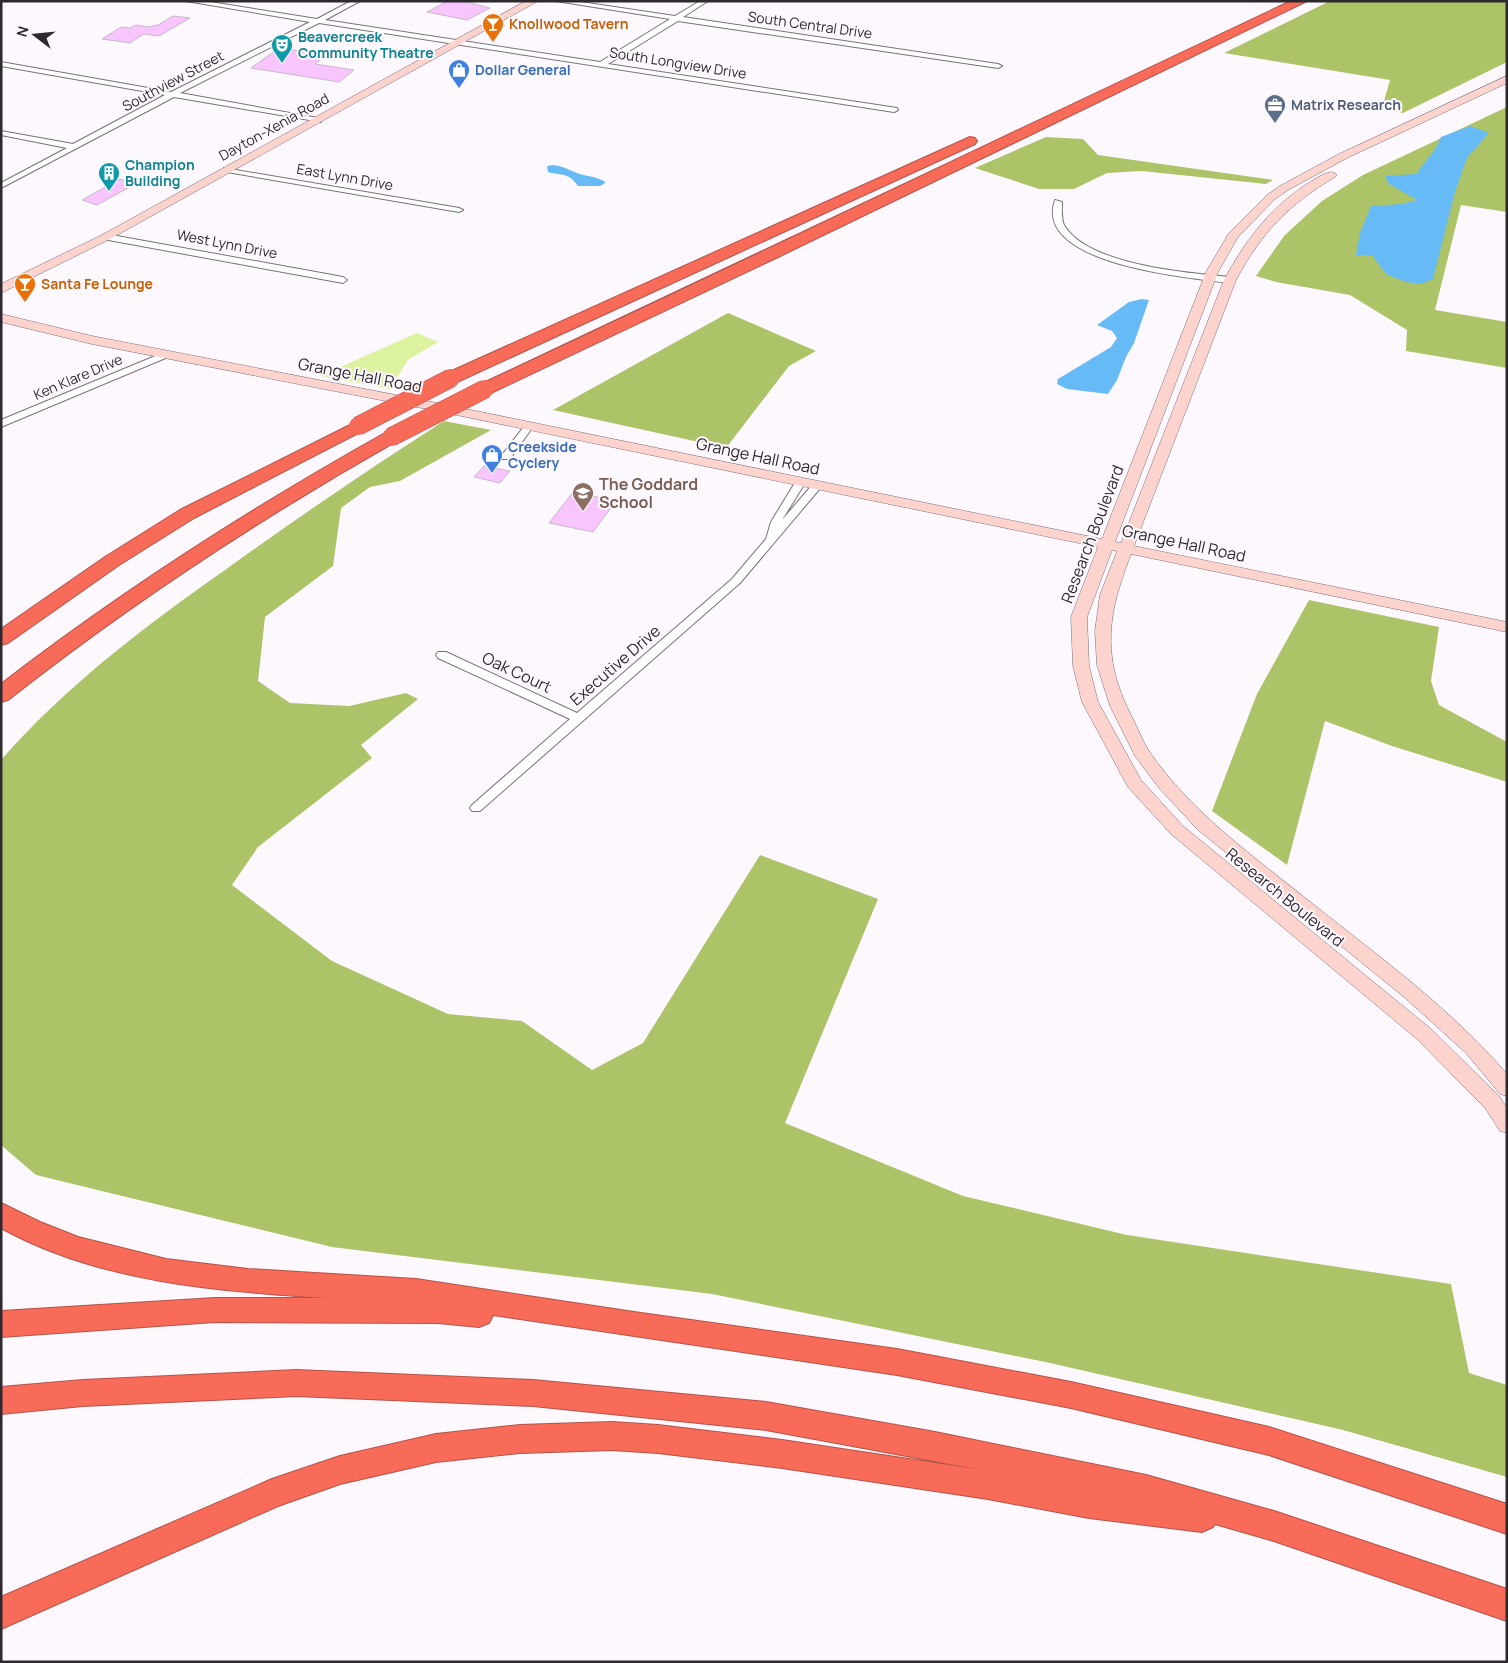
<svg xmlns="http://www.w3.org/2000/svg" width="1508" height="1663" viewBox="0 0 1508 1663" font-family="Manrope,sans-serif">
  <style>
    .green { fill: #ddf29f }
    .forest { fill: #adc368 }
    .water { fill: #66bbf6 }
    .building { fill: #f8c5ff; stroke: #c6bac7 }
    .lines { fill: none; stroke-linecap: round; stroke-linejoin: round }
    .street-casing { stroke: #7b707c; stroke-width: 2 }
    .secondary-casing { stroke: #7b707c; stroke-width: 1 }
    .highway-casing { stroke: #b2544a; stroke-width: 2 }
    .street { fill: #fff; fill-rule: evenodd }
    .secondary { fill: #fdd3cd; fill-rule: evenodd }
    .highway { fill: #f96b59; fill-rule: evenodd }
    .highway-bridge-casing { stroke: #b2544a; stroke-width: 19; stroke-linecap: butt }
    .highway-bridge { stroke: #f96b59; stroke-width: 18 }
    .labels { text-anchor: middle; stroke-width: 4; stroke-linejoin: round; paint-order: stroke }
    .far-food-label { font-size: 14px; font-weight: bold; fill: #c56008; stroke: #fdf8fe; text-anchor: start }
    .far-street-label { font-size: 14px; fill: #2e292e; stroke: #fdf8fe }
    .far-culture-label { font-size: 14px; font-weight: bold; fill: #0d838f; stroke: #fdf8fe; text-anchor: start }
    .far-shop-label { font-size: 14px; font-weight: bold; fill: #366cbe; stroke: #fdf8fe; text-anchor: start }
    .far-service-label { font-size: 14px; font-weight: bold; fill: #4e5e75; stroke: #fdf8fe; text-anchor: start }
    .street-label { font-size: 16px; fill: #2e292e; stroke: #fdf8fe }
    .education-label { font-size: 16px; font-weight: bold; fill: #785e54; stroke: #fdf8fe; text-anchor: start }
  </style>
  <rect width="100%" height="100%" fill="#fdf8fe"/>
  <polygon class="green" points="417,333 438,342 408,360 390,389 320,376"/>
  <g class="forest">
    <polygon points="1330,1 1507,1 1507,62 1403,113 1382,108 1390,80 1224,53"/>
    <polygon points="1507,107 1507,212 1461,205 1435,310 1507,322 1507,368 1406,351 1407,330 1350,295 1276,282 1256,276 1284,236 1322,201 1363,175"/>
    <polygon points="1046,137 1083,139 1098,155 1273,180 1266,184 1142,171 1107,173 1074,189 1039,189 975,168"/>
    <polygon points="728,313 816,351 789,366 726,448 553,410"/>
    <path d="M 444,421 L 491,430 L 400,481 L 370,487 L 341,508 L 333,566 L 265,617 L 258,681 L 290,703 L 349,706 L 406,693 L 418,699 L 361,745 L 372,758 L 258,847 L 232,885 L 332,961 L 448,1014 L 522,1021 L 592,1070 L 643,1043 L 760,855 L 878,899 L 785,1123 L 963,1196 L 1127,1235 L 1451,1284 L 1469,1373 L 1507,1385 L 1507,1477 L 1343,1430 L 1050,1363 L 712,1294 L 332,1247 L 36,1175 L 1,1145 L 1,760 C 66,686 145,626 225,570 C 297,518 369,469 444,421 Z"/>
    <polygon points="1309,600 1439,627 1431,681 1439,705 1507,742 1507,782 1392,746 1325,721 1287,865 1212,811 1257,694"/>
  </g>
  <g class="water">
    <polygon points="1470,126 1489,133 1467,158 1455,192 1433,279 1421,284 1406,282 1386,274 1372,255 1356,255 1360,233 1371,206 1401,204 1417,200 1389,184 1385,176 1416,174 1436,148 1441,137"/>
    <path d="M 553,165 C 564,166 570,171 580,174 C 588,176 596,177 604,181 L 605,183 L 600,186 L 578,186 C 568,172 563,176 548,172 L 547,166 Z"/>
    <polygon points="1142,299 1149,300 1134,343 1126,357 1117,380 1108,394 1067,389 1057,384 1058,379 1111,347 1117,338 1112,331 1097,325 1129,302"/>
  </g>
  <g class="building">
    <polygon points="448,1 463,1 490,8 467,20 427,12"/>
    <polygon points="173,16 190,18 159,36 144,34 130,43 102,39 121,27 130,28 136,25 148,27 158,25"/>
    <polygon points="279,48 315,53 310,56 323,58 315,64 354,70 339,82 251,68"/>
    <polygon points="120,179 135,184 97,205 82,200"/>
    <polygon points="484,466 510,471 500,483 474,477"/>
    <polygon points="573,492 616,501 593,532 549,523"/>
  </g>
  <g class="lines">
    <g class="street-casing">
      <g id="street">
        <polygon points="186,1 204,1 317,19 351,1 360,1 325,20 600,62 670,19 556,1 574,1 675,16 700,1 708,1 683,17 998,64 1002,66 998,68 678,21 608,64 897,108 898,110 894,112 319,23 180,93 318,118 321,118 321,122 174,97 1,188 1,183 67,148 1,135 1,131 73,144 165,95 1,66 1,62 171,92 310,22"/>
        <polygon points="224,168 459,208 463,210 459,212 227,172 224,172"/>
        <path d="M 1055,200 L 1062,202 C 1062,209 1061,218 1064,225 C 1087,265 1188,273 1230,277 L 1234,280 L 1230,283 C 1192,278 1032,265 1055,200 Z"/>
        <polygon points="106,234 343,277 347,280 343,283 103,239 103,235"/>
        <polygon points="165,352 168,353 168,357 1,427 1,420"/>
        <polygon points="529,423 534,426 532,428 510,459 502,459 502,455 526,424"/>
        <polygon points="800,480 805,483 782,520 813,484 821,484 822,486 740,583 480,811 472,811 470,808 472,805 570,719 438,658 436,655 438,652 446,652 577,713 732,579 766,539 771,522 796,481"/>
      </g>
    </g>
    <g class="secondary-casing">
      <g id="secondary">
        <polygon points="526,1 538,1 110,239 1,293 1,284 102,235"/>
        <path d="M 1507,76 L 1507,83 L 1347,158 L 1288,190 L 1275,199 L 1238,237 L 1218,272 L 1115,542 L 1121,543 L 1224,280 C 1244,243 1268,210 1304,186 C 1312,181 1321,174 1331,172 L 1335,173 L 1337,175 L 1335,177 C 1289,204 1261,233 1236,280 L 1134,546 L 1507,622 L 1507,632 L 1131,554 C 1117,591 1106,624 1113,664 C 1116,683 1125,704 1134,721 C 1139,731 1143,742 1149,751 C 1192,814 1256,858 1314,905 C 1381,958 1451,1009 1507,1074 L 1507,1096 L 1500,1094 L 1466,1053 L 1404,997 L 1197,829 L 1159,788 L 1135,756 L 1110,706 L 1097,665 L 1095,631 L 1100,595 L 1117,551 L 1112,550 L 1087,617 L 1089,666 L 1098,702 L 1141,780 L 1183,826 L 1431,1029 L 1499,1096 L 1507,1108 L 1507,1133 L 1500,1131 L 1485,1108 L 1417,1039 L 1171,834 L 1128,787 L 1082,702 L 1073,666 L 1071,617 L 1098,547 L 432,410 L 92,344 L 1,322 L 1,314 L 92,336 L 432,402 L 1102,539 L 1206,272 L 1229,233 L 1267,195 L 1280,186 L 1339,154 Z"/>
      </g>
    </g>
    <g class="highway-casing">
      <g id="highway">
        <path d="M 1291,1 L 1307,1 L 778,257 L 491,393 L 479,393 L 476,389 L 479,385 C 750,259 1020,128 1291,1 Z"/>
        <polygon points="970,137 975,138 977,141 975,144 457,382 445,382 443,378 445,374"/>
        <polygon points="358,421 364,422 367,426 364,430 194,518 119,565 8,643 1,645 1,629 105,557 180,510"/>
        <path d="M 391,432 L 397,433 L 400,437 L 397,441 C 261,518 131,603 8,700 L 1,702 L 1,684 C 123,590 251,508 385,433 Z"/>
        <path d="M 1,1203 L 40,1222 L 78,1237 L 166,1259 L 248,1269 L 416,1279 L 634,1312 L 897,1349 L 1071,1382 L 1269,1427 L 1507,1504 L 1507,1534 L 1269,1455 L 1071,1408 L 897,1375 L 493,1315 L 489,1323 L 479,1327 L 438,1323 L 215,1322 L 1,1337 L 1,1311 L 215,1298 L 329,1298 C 218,1291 101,1283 1,1228 Z"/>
        <polygon points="296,1370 533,1380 766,1402 935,1432 1146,1475 1274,1511 1507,1589 1507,1621 1274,1541 1215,1524 1213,1527 1202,1532 1089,1518 988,1499 782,1468 658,1453 612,1450 520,1453 436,1462 340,1484 278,1506 1,1629 1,1597 272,1479 340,1456 436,1434 520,1425 612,1422 658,1425 782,1440 982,1470 766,1430 533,1406 296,1396 83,1406 1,1414 1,1387 83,1380"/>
      </g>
    </g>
    <use href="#street" class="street"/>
    <use href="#secondary" class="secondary"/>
    <use href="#highway" class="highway"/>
    <g class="highway-bridge-casing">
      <g id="highway-bridge">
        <polyline points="358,426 451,378"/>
        <polyline points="391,437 485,389"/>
      </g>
    </g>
    <use href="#highway-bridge" class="highway-bridge"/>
  </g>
  <defs>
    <g id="bar-pin" transform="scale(1.125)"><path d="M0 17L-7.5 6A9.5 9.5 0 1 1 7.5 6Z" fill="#e8710a" stroke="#fdf8fe"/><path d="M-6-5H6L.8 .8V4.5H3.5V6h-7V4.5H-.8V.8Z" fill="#fff"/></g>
    <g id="theatre-pin" transform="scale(1.125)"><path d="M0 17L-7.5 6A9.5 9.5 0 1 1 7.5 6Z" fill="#0f9aa8" stroke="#fdf8fe"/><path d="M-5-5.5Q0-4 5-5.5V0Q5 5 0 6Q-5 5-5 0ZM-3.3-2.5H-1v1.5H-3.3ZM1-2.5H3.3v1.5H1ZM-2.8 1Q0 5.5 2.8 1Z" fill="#fff"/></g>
    <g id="shop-pin" transform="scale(1.125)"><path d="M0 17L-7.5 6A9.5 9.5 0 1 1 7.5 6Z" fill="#3f7fe0" stroke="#fdf8fe"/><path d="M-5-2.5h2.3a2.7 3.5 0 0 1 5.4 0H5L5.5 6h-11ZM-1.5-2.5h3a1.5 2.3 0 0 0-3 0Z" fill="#fff"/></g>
    <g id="office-pin" transform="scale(1.125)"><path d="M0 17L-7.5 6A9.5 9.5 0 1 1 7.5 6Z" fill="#5c6f8a" stroke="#fdf8fe"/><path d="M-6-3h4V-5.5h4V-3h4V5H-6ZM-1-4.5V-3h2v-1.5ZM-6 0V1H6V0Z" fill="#fff"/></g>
    <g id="building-pin" transform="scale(1.125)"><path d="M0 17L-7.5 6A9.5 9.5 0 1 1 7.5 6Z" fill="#0f9aa8" stroke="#fdf8fe"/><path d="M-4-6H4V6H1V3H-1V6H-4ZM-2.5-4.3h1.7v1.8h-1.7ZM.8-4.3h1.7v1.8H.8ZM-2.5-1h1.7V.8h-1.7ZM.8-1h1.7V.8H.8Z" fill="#fff"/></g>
    <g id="school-pin" transform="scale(1.125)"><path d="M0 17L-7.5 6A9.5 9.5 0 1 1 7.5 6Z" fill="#8d6e63" stroke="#fdf8fe"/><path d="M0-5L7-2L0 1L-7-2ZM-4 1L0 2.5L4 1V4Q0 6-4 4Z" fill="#fff"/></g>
  </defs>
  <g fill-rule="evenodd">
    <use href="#bar-pin" x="493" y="24"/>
    <use href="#theatre-pin" x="282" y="45"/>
    <use href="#shop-pin" x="459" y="70"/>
    <use href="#office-pin" x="1275" y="105"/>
    <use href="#building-pin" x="109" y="173"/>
    <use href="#bar-pin" x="25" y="284"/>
    <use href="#shop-pin" x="492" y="455"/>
    <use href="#school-pin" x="583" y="493"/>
  </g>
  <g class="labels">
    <g class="far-food-label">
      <text x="509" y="29">Knollwood Tavern</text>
      <text x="41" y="289">Santa Fe Lounge</text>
    </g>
    <g class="far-street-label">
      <text transform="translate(810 25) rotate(8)" y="5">South Central Drive</text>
      <text transform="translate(678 63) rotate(9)" y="5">South Longview Drive</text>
      <text transform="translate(173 81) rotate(-28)" y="5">Southview Street</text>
      <text transform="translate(274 127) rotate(-29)" y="5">Dayton-Xenia Road</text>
      <text transform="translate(345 177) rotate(10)" y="5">East Lynn Drive</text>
      <text transform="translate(227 244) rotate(11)" y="5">West Lynn Drive</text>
      <text transform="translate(78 377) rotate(-23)" y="5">Ken Klare Drive</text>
    </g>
    <g class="far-culture-label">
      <text x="298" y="42">Beavercreek<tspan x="298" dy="16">Community Theatre</tspan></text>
      <text x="125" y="170">Champion<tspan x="125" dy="16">Building</tspan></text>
    </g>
    <g class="far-shop-label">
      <text x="475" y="75">Dollar General</text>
      <text x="508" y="452">Creekside<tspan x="508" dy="16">Cyclery</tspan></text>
    </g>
    <g class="far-service-label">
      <text x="1291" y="110">Matrix Research</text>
    </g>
    <g class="street-label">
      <text transform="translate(360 375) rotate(11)" y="6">Grange Hall Road</text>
      <text transform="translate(758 456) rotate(12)" y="6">Grange Hall Road</text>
      <text transform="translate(1092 534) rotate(-69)" y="6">Research Boulevard</text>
      <text transform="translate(1184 543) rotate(12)" y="6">Grange Hall Road</text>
      <text transform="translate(615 665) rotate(-41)" y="6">Executive Drive</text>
      <text transform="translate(517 672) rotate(25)" y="6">Oak Court</text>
      <text transform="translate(1285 897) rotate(39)" y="6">Research Boulevard</text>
    </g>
    <g class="education-label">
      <text x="599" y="490">The Goddard<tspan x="599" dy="18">School</tspan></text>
    </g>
  </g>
  <rect width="1508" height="1663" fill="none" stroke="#2e292e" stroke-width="5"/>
  <g transform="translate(35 35) rotate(286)" stroke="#fdf8fe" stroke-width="4" paint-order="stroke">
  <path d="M0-4L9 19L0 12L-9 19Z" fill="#2e292e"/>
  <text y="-8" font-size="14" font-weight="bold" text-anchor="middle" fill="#2e292e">N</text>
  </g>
</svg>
